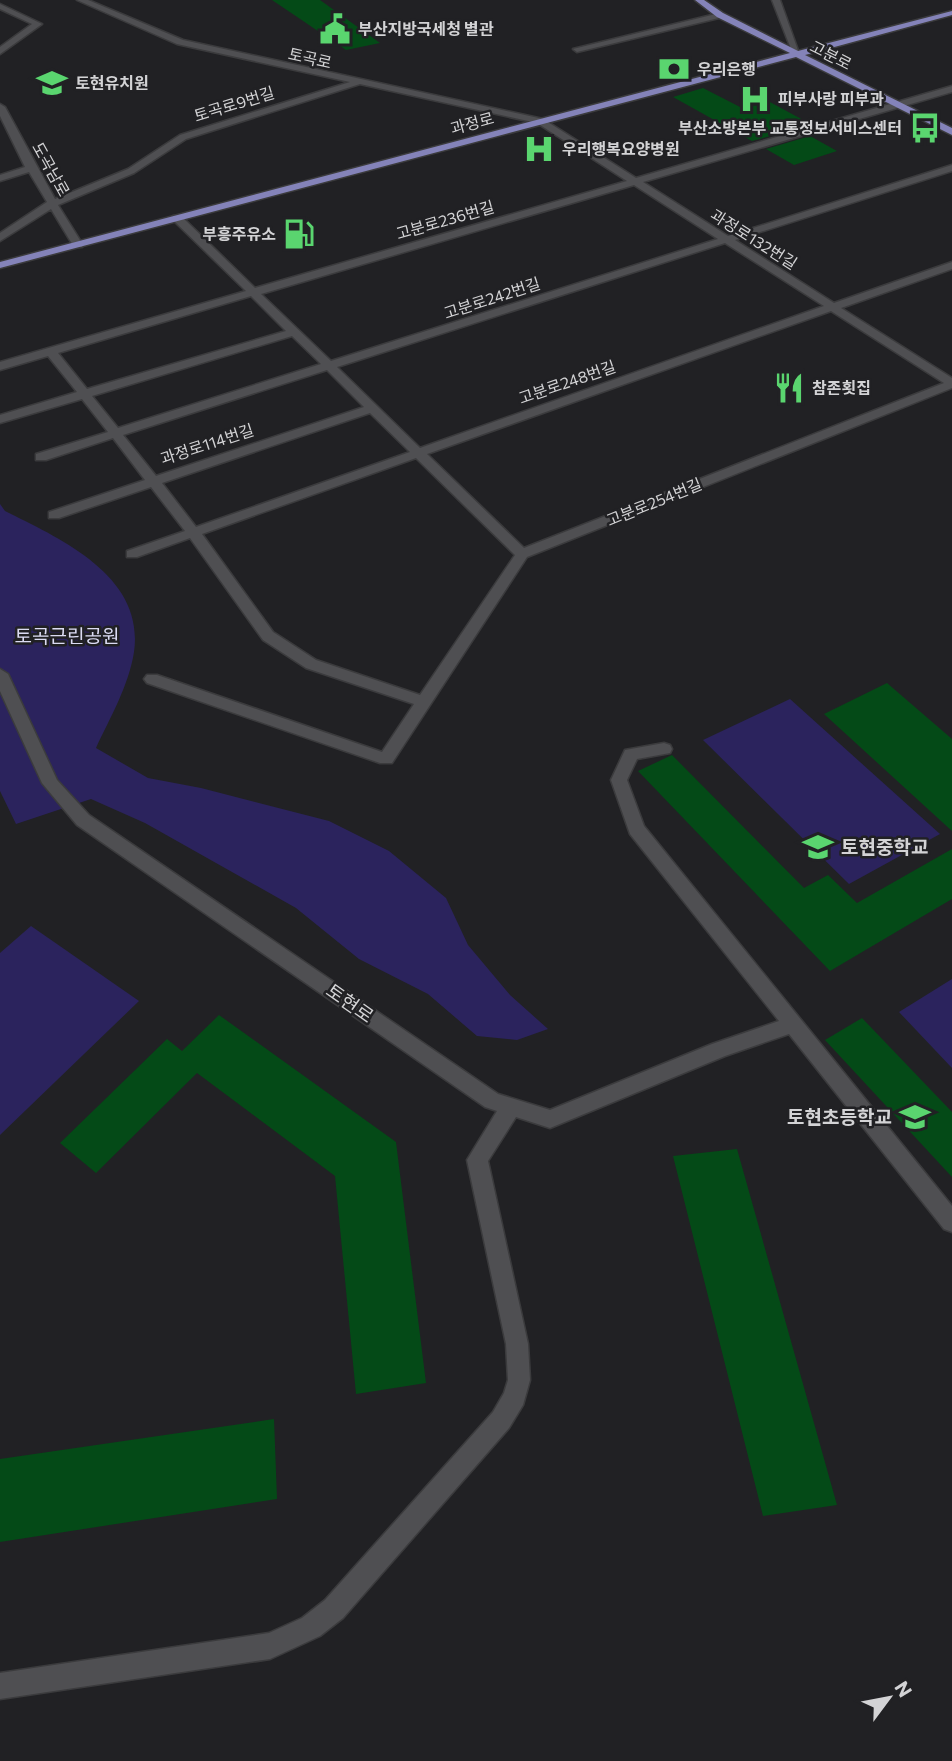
<svg xmlns="http://www.w3.org/2000/svg" width="952" height="1761" viewBox="0 0 952 1761" font-family="Commissioner,'Noto Sans KR',sans-serif">
  <style>
    .green { fill: #2b235d }
    .building { fill: #044a17 }
    .lines { fill: none; stroke-linecap: round; stroke-linejoin: round }
    .minor-casing { stroke: #3b3b3d; stroke-width: 3 }
    .major-casing { stroke: #3b3b3d; stroke-width: 3 }
    .minor { fill: #4f4f52; fill-rule: evenodd }
    .major { fill: #8483b9; fill-rule: evenodd }
    .labels { text-anchor: middle; stroke-width: 5; stroke-linejoin: round; paint-order: stroke }
    .far-poi-label { font-size: 16px; font-weight: bold; fill: #d3d3d5; stroke: #212124; text-anchor: start }
    .far-street-label { font-size: 16px; fill: #d3d3d5; stroke: #212124 }
    .park-label { font-size: 19px; fill: #dbdbf3; stroke: #212124 }
    .poi-label { font-size: 19px; font-weight: bold; fill: #d3d3d5; stroke: #212124; text-anchor: start }
    .street-label { font-size: 19px; fill: #d3d3d5; stroke: #212124 }
  </style>
  <rect width="100%" height="100%" fill="#212124"/>
  <g class="green">
    <path d="M 0,504 L 5,511 C 61,539 145,576 134,652 C 129,685 110,718 96,748 L 148,778 L 201,788 L 329,821 L 389,851 L 446,898 L 468,945 L 510,995 L 548,1029 L 517,1040 L 477,1036 L 428,994 L 359,959 L 296,908 L 145,823 L 91,799 L 16,824 L 0,791 Z"/>
    <polygon points="790,699 940,834 849,884 703,740"/>
    <polygon points="31,926 139,1001 0,1135 0,953"/>
    <polygon points="952,979 952,1068 899,1012"/>
  </g>
  <g class="building">
    <polygon points="272,0 320,0 380,43 346,50"/>
    <polygon points="703,88 742,108 768,101 805,121 789,125 796,129 752,141 673,97"/>
    <polygon points="810,136 837,151 794,165 766,149"/>
    <polygon points="887,683 952,739 952,831 824,714"/>
    <polygon points="672,755 804,888 828,875 857,903 952,849 952,899 830,971 638,771"/>
    <polygon points="219,1015 396,1142 426,1383 356,1394 335,1176 197,1073 96,1173 60,1143 167,1039 182,1051"/>
    <polygon points="862,1018 952,1112 952,1177 825,1040"/>
    <polygon points="737,1149 837,1505 763,1516 673,1156"/>
    <polygon points="274,1419 277,1499 0,1542 0,1459"/>
  </g>
  <g class="lines">
    <g class="minor-casing">
      <g id="minor">
        <path d="M 77,0 L 88,0 L 183,40 L 543,119 L 636,178 L 952,86 L 952,92 L 643,182 L 728,236 L 952,165 L 952,171 L 735,240 L 834,303 L 952,262 L 952,269 L 841,308 L 952,378 L 952,388 L 527,557 L 392,763 L 380,763 L 147,683 L 144,679 L 147,675 L 157,675 L 382,752 L 414,704 L 306,668 L 263,640 L 190,538 L 137,557 L 127,557 L 127,551 L 185,531 L 151,487 L 59,518 L 49,518 L 49,512 L 145,480 L 113,438 L 46,460 L 36,460 L 36,454 L 108,432 L 82,399 L 0,423 L 0,415 L 77,392 L 48,356 L 0,370 L 0,362 L 246,291 L 173,220 L 173,216 L 181,216 L 255,288 L 627,181 L 537,123 L 360,84 L 186,139 L 134,173 L 58,205 L 83,245 L 82,247 L 74,247 L 51,209 L 0,241 L 0,233 L 47,202 L 29,172 L 0,181 L 0,175 L 25,167 L 0,116 L 0,104 L 5,107 L 55,199 L 128,169 L 180,135 L 350,82 L 177,44 ZM 634,185 L 718,239 L 331,361 L 261,294 ZM 725,243 L 824,306 L 420,448 L 337,367 ZM 251,296 L 286,331 L 87,389 L 58,353 ZM 831,311 L 944,383 L 524,548 L 427,454 ZM 292,336 L 321,364 L 118,428 L 92,396 ZM 327,370 L 364,407 L 156,476 L 123,435 ZM 370,413 L 410,452 L 196,527 L 162,483 ZM 416,458 L 515,555 L 420,695 L 316,660 L 273,632 L 202,534 Z"/>
        <polygon points="772,0 780,0 800,56 793,54"/>
        <polygon points="0,4 42,24 0,54 0,47 32,24 0,9"/>
        <polygon points="720,13 723,17 577,52 573,49"/>
        <polygon points="0,669 8,674 57,780 89,815 498,1094 550,1110 712,1044 779,1021 630,834 611,780 625,750 664,743 670,745 672,749 670,753 637,759 627,780 644,826 952,1206 952,1232 944,1229 789,1034 725,1056 550,1128 516,1117 488,1161 528,1344 530,1380 523,1405 509,1428 343,1618 320,1636 270,1659 0,1699 0,1673 269,1633 302,1618 325,1600 493,1412 504,1393 508,1380 506,1344 467,1160 497,1111 485,1107 77,825 42,783 0,691"/>
      </g>
    </g>
    <g class="major-casing">
      <polygon id="major" points="695,0 704,0 723,13 798,51 952,11 952,15 805,55 952,128 952,135 796,57 0,268 0,262 790,53 717,17"/>
    </g>
    <use href="#minor" class="minor"/>
    <use href="#major" class="major"/>
  </g>
  <defs>
    <g id="civic-bare" transform="scale(2.415)"><path d="M-.6-6.5H3V-4.5H.6V-3L4-1V1h2V6H-6V1h2V-1L-.6-3ZM-1.2 2.5V6h2.4V2.5Z" fill="#5ad56f" stroke="#212124" stroke-width="2.5" paint-order="stroke"/></g>
    <g id="bank-bare" transform="scale(2.415)"><path d="M-6-4H6V4H-6ZM0-2.3a2.3 2.3 0 1 0 0 4.6a2.3 2.3 0 1 0 0-4.6Z" fill="#5ad56f" stroke="#212124" stroke-width="2.5" paint-order="stroke"/></g>
    <g id="school-bare" transform="scale(2.415)"><path d="M0-5L7-2L0 1L-7-2ZM-4 1L0 2.5L4 1V4Q0 6-4 4Z" fill="#5ad56f" stroke="#212124" stroke-width="2.5" paint-order="stroke"/></g>
    <g id="hospital-bare" transform="scale(2.415)"><path d="M-5-5h3v3.5h4V-5h3V5h-3V1.5h-4V5h-3Z" fill="#5ad56f" stroke="#212124" stroke-width="2.5" paint-order="stroke"/></g>
    <g id="bus-bare" transform="scale(2.415)"><path d="M-5-6H5V4H4V6H2V4H-2V6H-4V4H-5ZM-3.5-4V0h7V-4ZM-3.5 1.2v1.5H-2V1.2ZM2 1.2v1.5H3.5V1.2Z" fill="#5ad56f" stroke="#212124" stroke-width="2.5" paint-order="stroke"/></g>
    <g id="fuel-bare" transform="scale(2.415)"><path d="M-5.5-6h7V0h2V4h1.3V-2.5L3-4.5l.8-.8L6-3V5H2.5V1h-1V6h-7ZM-4.2-4.7v3.2H.2V-4.7Z" fill="#5ad56f" stroke="#212124" stroke-width="2.5" paint-order="stroke"/></g>
    <g id="restaurant-bare" transform="scale(2.415)"><path d="M-5-6h1v4h1v-4h1v4h1v-4h1v5L-1.5 .5V6h-2V.5L-5-1ZM5-6V6H3V1.5H1.5Q1.5-4 5-6Z" fill="#5ad56f" stroke="#212124" stroke-width="2.5" paint-order="stroke"/></g>
  </defs>
  <g fill-rule="evenodd">
    <use href="#civic-bare" x="335" y="29"/>
    <use href="#bank-bare" x="674" y="69"/>
    <use href="#school-bare" x="52" y="83"/>
    <use href="#hospital-bare" x="755" y="99"/>
    <use href="#bus-bare" x="925" y="128"/>
    <use href="#hospital-bare" x="539" y="149"/>
    <use href="#fuel-bare" x="299" y="234"/>
    <use href="#restaurant-bare" x="789" y="388"/>
    <use href="#school-bare" x="818" y="847"/>
    <use href="#school-bare" x="915" y="1117"/>
  </g>
  <g class="labels">
    <g class="far-poi-label">
      <text x="358" y="35">부산지방국세청 별관</text>
      <text x="697" y="75">우리은행</text>
      <text x="75" y="89">토현유치원</text>
      <text x="778" y="105">피부사랑 피부과</text>
      <text x="902" y="134" text-anchor="end">부산소방본부 교통정보서비스센터</text>
      <text x="562" y="155">우리행복요양병원</text>
      <text x="276" y="240" text-anchor="end">부흥주유소</text>
      <text x="812" y="394">참존횟집</text>
    </g>
    <g class="far-street-label">
      <text transform="translate(831 55) rotate(27)" y="6">고분로</text>
      <text transform="translate(310 58) rotate(13)" y="6">토곡로</text>
      <text transform="translate(234 104) rotate(-17)" y="6">토곡로9번길</text>
      <text transform="translate(472 123) rotate(-15)" y="6">과정로</text>
      <text transform="translate(51 169) rotate(61)" y="6">도곡남로</text>
      <text transform="translate(445 220) rotate(-16)" y="6">고분로236번길</text>
      <text transform="translate(754 239) rotate(32)" y="6">과정로132번길</text>
      <text transform="translate(492 298) rotate(-18)" y="6">고분로242번길</text>
      <text transform="translate(567 382) rotate(-19)" y="6">고분로248번길</text>
      <text transform="translate(207 444) rotate(-18)" y="6">과정로114번길</text>
      <text transform="translate(654 502) rotate(-22)" y="6">고분로254번길</text>
    </g>
    <g class="park-label">
      <text x="67" y="643">토곡근린공원</text>
    </g>
    <g class="poi-label">
      <text x="841" y="854">토현중학교</text>
      <text x="892" y="1124" text-anchor="end">토현초등학교</text>
    </g>
    <g class="street-label">
      <text transform="translate(350 1003) rotate(35)" y="7">토현로</text>
    </g>
  </g>
  <g transform="translate(889 1698) rotate(58)" stroke="#212124" stroke-width="5" paint-order="stroke">
  <path d="M0-5L12 26L0 18L-12 26Z" fill="#d3d3d5"/>
  <text y="-10" font-size="19" font-weight="bold" text-anchor="middle" fill="#d3d3d5">N</text>
  </g>
</svg>
